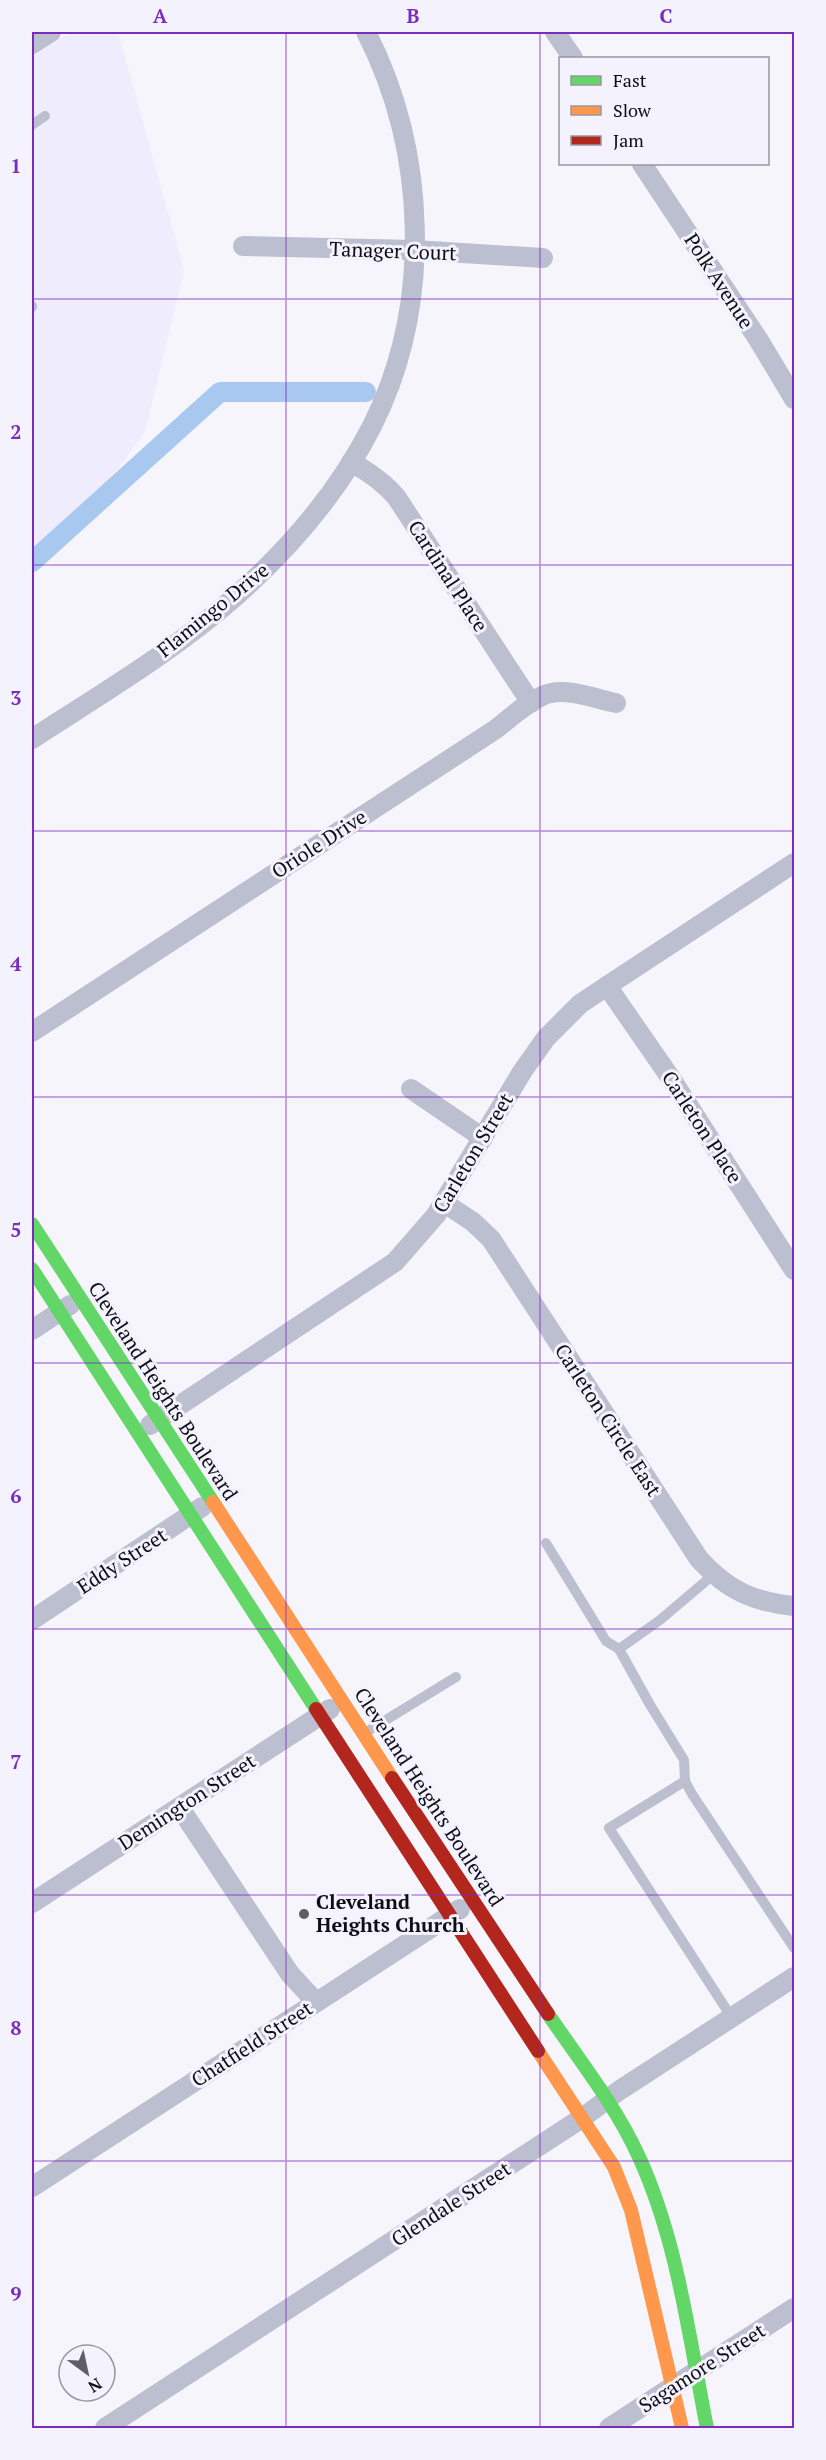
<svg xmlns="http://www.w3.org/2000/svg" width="826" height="2460" viewBox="0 0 826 2460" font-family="'PT Serif',serif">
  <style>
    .built { fill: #efedfd }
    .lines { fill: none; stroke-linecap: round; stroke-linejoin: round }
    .canal { stroke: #a8c8f0; stroke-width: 20 }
    .lane { stroke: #bcbfcf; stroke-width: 10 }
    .street { stroke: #bcbfcf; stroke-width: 20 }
    .fast { stroke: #63d668; stroke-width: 14 }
    .slow { stroke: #ff974d; stroke-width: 14 }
    .jam { stroke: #b3261e; stroke-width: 14 }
    .grid { fill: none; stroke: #7b2cbf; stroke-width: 1.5; stroke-opacity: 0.55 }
    .poi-dot { fill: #5f5e65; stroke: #f4f3fd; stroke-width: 2 }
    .labels { text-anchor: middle; stroke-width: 6; stroke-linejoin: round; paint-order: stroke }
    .street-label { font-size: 20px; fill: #0e0d14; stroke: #f4f3fd }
    .poi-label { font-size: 20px; font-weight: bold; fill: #0e0d14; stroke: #f4f3fd; text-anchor: start }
    .neatline { fill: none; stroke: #7b2cbf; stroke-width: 2 }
    .grid-label { font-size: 20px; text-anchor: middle; font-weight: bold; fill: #7b2cbf }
  </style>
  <rect width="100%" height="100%" fill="#f6f5fb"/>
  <polygon class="built" points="71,32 118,32 184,270 145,432 67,536 32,565 32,57"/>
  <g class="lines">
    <polyline class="canal" points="32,562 220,392 366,392"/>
    <g class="lane">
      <polyline points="32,125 45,116"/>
      <polyline points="32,306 32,307"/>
      <polyline points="546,1543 606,1641 619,1649"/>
      <polyline points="713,1575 660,1620 619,1649 649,1703 684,1760 685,1781 692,1794 794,1948"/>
      <polyline points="363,1734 456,1677"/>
      <polyline points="685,1781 609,1828 732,2018"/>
    </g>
    <g class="street">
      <polyline points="555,32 573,58"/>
      <polyline points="32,44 51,32"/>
      <polyline points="642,164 758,339 794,399"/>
      <polyline points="243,246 414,250 543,258"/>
      <path d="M 351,462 C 369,472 384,482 397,498 L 531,703"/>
      <path d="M 32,739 C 101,694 174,651 236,596 C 290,548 339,491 372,426 C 433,305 427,151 366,32"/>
      <polyline points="607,986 670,1077 794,1270"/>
      <path d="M 32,1032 L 496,729 C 510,718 534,696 551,693 C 571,689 596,699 616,703"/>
      <polyline points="411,1089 483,1138"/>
      <path d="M 443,1202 L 473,1222 L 491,1239 L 699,1559 C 727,1590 753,1602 794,1606"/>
      <polyline points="32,1330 70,1305"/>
      <polyline points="150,1425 395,1262 436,1215 522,1072 546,1038 580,1004 607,986 794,863"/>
      <polyline points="32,1620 202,1507"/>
      <polyline points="180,1808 290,1974 316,2002"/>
      <polyline points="32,1903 330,1709"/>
      <polyline points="32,2187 460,1909"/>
      <polyline points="105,2428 582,2118 620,2090 794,1977"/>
      <polyline points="609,2428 794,2308"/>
    </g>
    <g class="fast">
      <polyline points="32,1224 213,1502"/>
      <polyline points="32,1269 316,1709"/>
      <path d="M 548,2014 C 580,2061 616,2106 639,2157 C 678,2242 689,2338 707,2428"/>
    </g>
    <g class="slow">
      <polyline points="213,1502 392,1778"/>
      <polyline points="538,2051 614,2167 631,2210 682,2428"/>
    </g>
    <g class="jam">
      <polyline points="316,1709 538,2051"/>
      <polyline points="392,1778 548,2014"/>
    </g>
  </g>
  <path class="grid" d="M 286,32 L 286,2428M 540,32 L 540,2428M 32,299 L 794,299M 32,565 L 794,565M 32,831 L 794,831M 32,1097 L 794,1097M 32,1363 L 794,1363M 32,1629 L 794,1629M 32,1895 L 794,1895M 32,2161 L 794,2161"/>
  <circle class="poi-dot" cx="304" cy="1914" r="6"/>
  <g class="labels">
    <g class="street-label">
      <text transform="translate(393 251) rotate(2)" y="7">Tanager Court</text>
      <text transform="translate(719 281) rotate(57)" y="7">Polk Avenue</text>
      <text transform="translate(448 576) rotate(57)" y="7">Cardinal Place</text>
      <text transform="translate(213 610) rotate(-39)" y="7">Flamingo Drive</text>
      <text transform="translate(319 844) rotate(-33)" y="7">Oriole Drive</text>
      <text transform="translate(702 1127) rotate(57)" y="7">Carleton Place</text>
      <text transform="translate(473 1153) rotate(-59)" y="7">Carleton Street</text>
      <text transform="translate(163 1391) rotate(57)" y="7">Cleveland Heights Boulevard</text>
      <text transform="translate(608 1420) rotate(57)" y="7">Carleton Circle East</text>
      <text transform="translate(122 1561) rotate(-33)" y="7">Eddy Street</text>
      <text transform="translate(429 1797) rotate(57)" y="7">Cleveland Heights Boulevard</text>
      <text transform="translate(187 1802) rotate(-33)" y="7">Demington Street</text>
      <text transform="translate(252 2044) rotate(-33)" y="7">Chatfield Street</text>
      <text transform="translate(451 2204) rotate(-33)" y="7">Glendale Street</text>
      <text transform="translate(702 2368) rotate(-33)" y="7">Sagamore Street</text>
    </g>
    <g class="poi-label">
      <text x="316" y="1909">Cleveland<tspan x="316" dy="23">Heights Church</tspan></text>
    </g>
  </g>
  <rect width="826" height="2460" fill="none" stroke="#f4f3fd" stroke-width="66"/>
  <rect x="559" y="57" width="210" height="108" fill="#f4f3fd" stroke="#9897a0" stroke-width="1.5"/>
  <rect x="571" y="76" width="30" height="9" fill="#63d668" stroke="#9897a0" stroke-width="1.5"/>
  <text x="613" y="87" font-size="18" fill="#0e0d14">Fast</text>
  <rect x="571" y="106" width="30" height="9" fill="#ff974d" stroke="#9897a0" stroke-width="1.5"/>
  <text x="613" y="117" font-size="18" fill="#0e0d14">Slow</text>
  <rect x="571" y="136" width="30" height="9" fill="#b3261e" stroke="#9897a0" stroke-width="1.5"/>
  <text x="613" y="147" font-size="18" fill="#0e0d14">Jam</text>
  <g transform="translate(87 2373) rotate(147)"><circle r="28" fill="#f4f3fd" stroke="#9897a0" stroke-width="1.5"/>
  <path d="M0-4.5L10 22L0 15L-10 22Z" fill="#5f5e65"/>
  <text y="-9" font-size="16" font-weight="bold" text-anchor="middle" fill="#0e0d14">N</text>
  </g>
  <rect x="33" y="33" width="760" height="2394" class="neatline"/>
  <g class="grid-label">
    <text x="160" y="23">A</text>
    <text x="413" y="23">B</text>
    <text x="666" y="23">C</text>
    <text x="16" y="173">1</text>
    <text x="16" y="439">2</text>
    <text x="16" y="705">3</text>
    <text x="16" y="971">4</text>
    <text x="16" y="1237">5</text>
    <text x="16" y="1503">6</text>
    <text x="16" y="1769">7</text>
    <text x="16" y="2035">8</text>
    <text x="16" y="2301">9</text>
  </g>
</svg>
